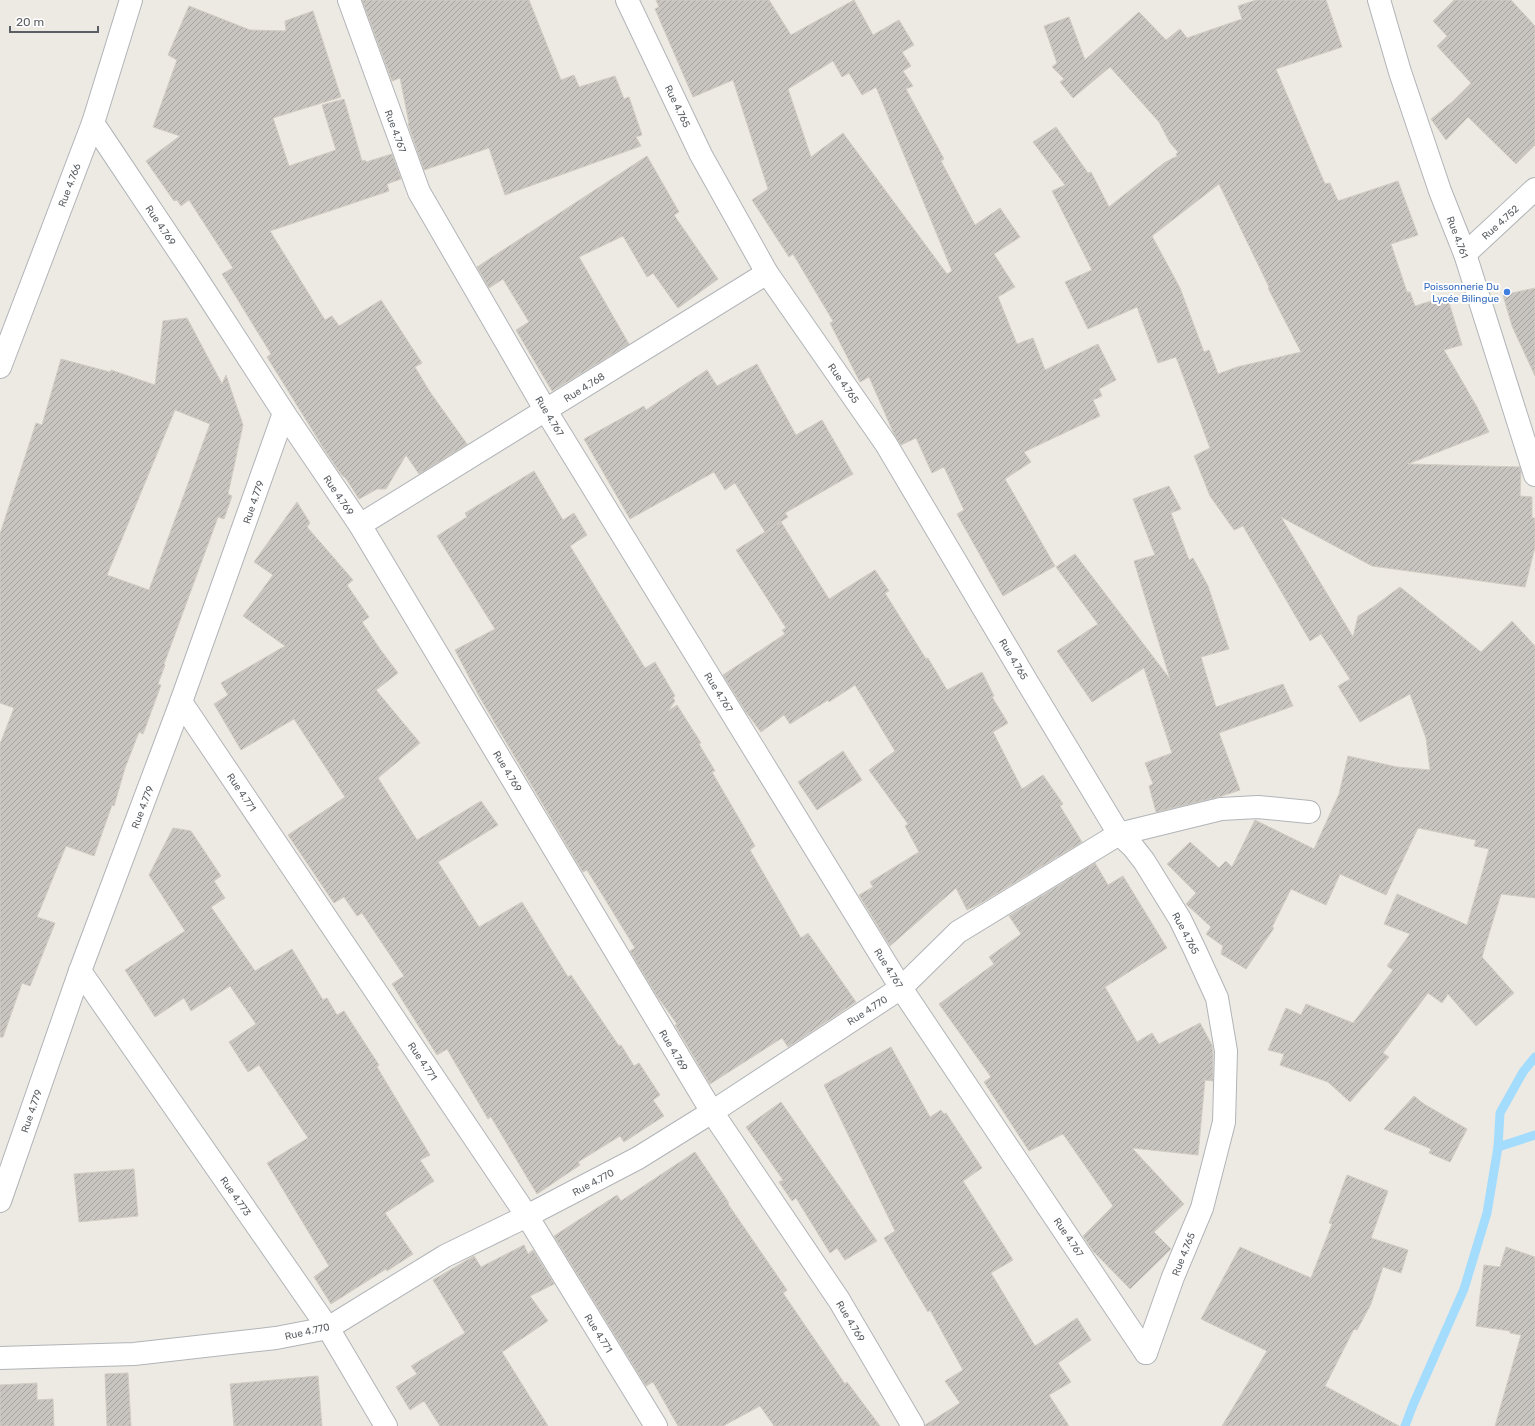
<svg xmlns="http://www.w3.org/2000/svg" width="1535" height="1426" viewBox="0 0 1535 1426" font-family="Rubik,sans-serif">
  <style>
    .lines { fill: none; stroke-linecap: round; stroke-linejoin: round }
    .stream { stroke: #a4dcfd; stroke-width: 9 }
    .building { fill: url(#building-hatch); stroke: #d2ccc2; fill-rule: evenodd }
    .minor-casing { stroke: #b1b4b8; stroke-width: 24 }
    .minor { stroke: #fff; stroke-width: 22 }
    .shop-dot { fill: #3f7fe0; stroke: #fff; stroke-width: 1.5 }
    .labels { text-anchor: middle; stroke-width: 4; stroke-linejoin: round; paint-order: stroke }
    .street-label { font-size: 10px; fill: #5b5f63; stroke: #fff }
    .shop-label { font-size: 10px; fill: #366cbe; stroke: #fff; text-anchor: end }
  </style>
  <defs>
    <pattern id="building-hatch" width="6" height="6" patternUnits="userSpaceOnUse"><rect width="6" height="6" fill="#c8c5c0"/><path d="M-1 1l2-2M0 6l6-6M5 7l2-2" fill="none" stroke="#a5a3a0"/></pattern>
  </defs>
  <rect width="100%" height="100%" fill="#edeae3"/>
  <g class="lines">
    <g class="stream">
      <polyline points="1498,1147 1535,1135"/>
      <polyline points="1405,1426 1413,1405 1464,1289 1487,1213 1498,1147 1500,1113 1523,1072 1535,1057"/>
    </g>
  </g>
  <g class="building">
    <polygon points="362,0 529,0 561,80 574,75 579,87 615,76 624,99 629,97 642,135 636,137 641,146 505,195 489,148 424,170 408,124 409,123 400,78 392,81"/>
    <path d="M 656,0 L 769,0 L 791,35 L 854,0 L 873,35 L 899,20 L 914,45 L 902,52 L 911,66 L 903,71 L 913,86 L 906,89 L 944,159 L 941,161 L 975,225 L 1000,208 L 1020,237 L 994,254 L 1015,287 L 998,297 L 1017,344 L 1033,338 L 1045,370 L 1098,344 L 1116,380 L 1099,389 L 1102,396 L 1093,400 L 1100,416 L 1024,452 L 1031,462 L 1005,479 L 1055,566 L 1003,596 L 957,514 L 964,510 L 944,467 L 932,473 L 916,438 L 901,445 L 894,434 L 869,377 L 860,382 L 830,323 L 833,321 L 793,254 L 789,257 L 752,200 L 768,189 L 733,80 L 693,97 L 655,9 L 659,7 ZM 833,61 L 842,77 L 849,73 L 862,95 L 876,87 L 952,271 L 947,274 L 843,133 L 811,157 L 788,89 Z"/>
    <path d="M 1256,0 L 1326,0 L 1342,47 L 1276,69 L 1325,184 L 1330,183 L 1338,201 L 1398,181 L 1418,235 L 1391,244 L 1407,292 L 1410,292 L 1415,306 L 1447,296 L 1462,345 L 1444,350 L 1477,407 L 1489,432 L 1408,464 L 1520,467 L 1521,472 L 1520,496 L 1532,497 L 1532,518 L 1535,518 L 1535,547 L 1525,587 L 1372,566 L 1281,517 L 1353,637 L 1358,616 L 1373,607 L 1400,587 L 1481,652 L 1512,621 L 1535,646 L 1535,898 L 1501,894 L 1482,957 L 1514,993 L 1476,1026 L 1448,994 L 1442,1003 L 1428,993 L 1383,1053 L 1389,1057 L 1350,1102 L 1328,1082 L 1280,1065 L 1284,1054 L 1268,1050 L 1286,1008 L 1301,1015 L 1306,1004 L 1353,1023 L 1393,970 L 1387,966 L 1410,934 L 1384,924 L 1397,894 L 1467,925 L 1489,849 L 1474,846 L 1476,840 L 1418,828 L 1386,895 L 1340,874 L 1326,905 L 1291,889 L 1272,927 L 1274,928 L 1246,969 L 1221,954 L 1223,946 L 1206,934 L 1211,927 L 1186,904 L 1196,893 L 1167,864 L 1190,842 L 1219,868 L 1226,861 L 1232,867 L 1255,820 L 1314,849 L 1339,794 L 1348,756 L 1397,767 L 1430,770 L 1426,738 L 1410,694 L 1360,722 L 1338,686 L 1350,679 L 1321,634 L 1310,641 L 1243,526 L 1234,530 L 1210,496 L 1194,456 L 1210,448 L 1176,357 L 1158,363 L 1137,307 L 1088,329 L 1065,282 L 1092,270 L 1052,191 L 1065,185 L 1033,142 L 1056,127 L 1088,173 L 1091,172 L 1109,207 L 1164,163 L 1177,156 L 1176,154 L 1178,152 L 1170,143 L 1159,122 L 1110,67 L 1073,98 L 1060,82 L 1064,79 L 1052,67 L 1057,63 L 1044,26 L 1069,17 L 1085,60 L 1139,12 L 1166,40 L 1180,29 L 1187,38 L 1242,19 L 1238,6 ZM 1219,184 L 1269,287 L 1268,288 L 1301,352 L 1237,367 L 1218,374 L 1209,350 L 1204,352 L 1180,288 L 1152,236 Z"/>
    <polygon points="1454,0 1511,0 1535,26 1535,145 1516,164 1468,117 1446,140 1431,119 1452,102 1471,83 1437,46 1447,36 1433,21"/>
    <polygon points="189,6 250,30 286,31 285,21 313,11 341,97 273,118 289,166 336,150 322,105 344,99 362,161 365,160 366,162 392,154 401,179 387,184 389,191 270,231 325,320 332,316 339,326 381,300 422,363 415,367 430,392 467,444 419,474 406,455 386,489 377,489 359,499 347,480 341,474 322,446 321,444 267,357 271,354 222,274 233,268 189,200 181,206 177,200 174,201 146,161 180,136 153,127 177,60 168,55"/>
    <polygon points="647,156 679,212 674,215 718,279 678,308 653,273 647,277 623,236 579,257 629,344 552,391 516,330 529,322 503,279 489,288 477,267"/>
    <polygon points="1535,288 1535,376 1512,326 1503,295"/>
    <path d="M 187,318 L 222,384 L 226,375 L 243,425 L 228,494 L 232,496 L 224,519 L 218,517 L 164,664 L 165,665 L 158,684 L 161,685 L 143,734 L 139,732 L 125,768 L 114,806 L 112,805 L 94,856 L 66,846 L 37,917 L 55,923 L 30,986 L 22,983 L 3,1037 L 0,1037 L 0,744 L 14,708 L 0,703 L 0,534 L 36,423 L 42,425 L 61,359 L 110,372 L 111,370 L 155,385 L 163,321 ZM 175,410 L 210,424 L 149,590 L 107,575 Z"/>
    <polygon points="757,364 796,435 822,420 853,474 785,513 788,517 765,532 735,483 725,490 714,472 630,519 584,439 644,406 646,410 707,370 717,386"/>
    <polygon points="534,471 563,520 574,513 587,535 570,546 645,668 655,662 675,696 673,698 675,701 668,711 677,705 701,743 699,744 715,771 712,772 755,846 750,850 801,938 808,933 856,1002 788,1047 782,1038 710,1084 675,1025 677,1024 657,996 630,951 635,948 587,870 583,872 575,859 479,696 455,650 495,629 437,536 467,517 465,513"/>
    <polygon points="1169,486 1181,509 1171,513 1189,560 1193,558 1208,586 1229,649 1201,657 1216,707 1283,684 1293,706 1219,733 1240,790 1222,796 1156,812 1149,786 1153,784 1145,763 1172,753 1144,668 1092,702 1057,651 1098,624 1056,567 1075,554 1170,679 1134,561 1155,555 1133,499"/>
    <polygon points="297,502 310,523 307,527 353,580 347,585 369,617 362,622 380,649 398,673 376,690 420,743 378,778 417,840 481,801 498,825 438,862 479,927 522,902 568,977 571,975 619,1046 621,1045 634,1066 639,1063 660,1095 653,1100 664,1116 624,1142 620,1136 578,1162 580,1165 537,1194 491,1117 488,1119 447,1049 437,1055 392,984 404,976 362,913 357,916 344,897 334,903 288,835 345,797 294,719 241,750 214,704 228,695 221,683 285,646 243,616 273,575 254,562"/>
    <polygon points="781,522 829,599 875,570 889,591 885,593 926,659 928,658 947,690 982,672 994,696 992,697 1008,723 993,732 1022,789 1043,775 1063,804 1060,806 1082,842 981,903 967,910 956,888 890,946 859,895 873,887 870,882 919,852 905,826 908,824 869,770 895,751 855,685 829,702 828,700 790,724 784,715 761,732 746,712 723,675 785,634 782,630 786,628 736,550"/>
    <polygon points="843,751 862,780 817,810 798,782"/>
    <polygon points="173,828 191,831 221,876 214,881 225,898 211,907 255,971 292,949 323,1000 327,998 337,1015 344,1011 379,1065 377,1067 430,1155 420,1160 434,1181 385,1213 413,1254 387,1271 386,1269 331,1304 314,1277 329,1266 267,1163 308,1138 259,1065 248,1072 229,1042 256,1024 230,986 191,1011 184,998 155,1017 125,970 185,931 149,875"/>
    <polygon points="1095,863 1108,885 1123,876 1167,948 1105,987 1137,1042 1152,1033 1159,1044 1200,1023 1212,1045 1213,1052 1213,1081 1205,1080 1198,1155 1132,1148 1184,1204 1154,1232 1171,1249 1130,1289 1093,1251 1083,1236 1113,1206 1063,1134 1029,1151 984,1082 991,1077 939,1004 994,964 989,957 1021,934 1009,916"/>
    <polygon points="891,1047 930,1117 941,1110 944,1114 946,1113 982,1168 963,1181 1013,1260 991,1273 1035,1346 1077,1318 1091,1340 1058,1363 1071,1382 1049,1395 1069,1426 925,1426 925,1425 960,1403 945,1381 963,1370 930,1310 928,1312 884,1238 895,1231 824,1085"/>
    <polygon points="1414,1096 1424,1104 1467,1129 1450,1162 1429,1153 1431,1149 1384,1129"/>
    <polygon points="781,1102 877,1241 845,1260 837,1248 830,1253 796,1198 792,1201 779,1182 783,1180 746,1127"/>
    <polygon points="695,1152 729,1203 728,1204 787,1290 783,1293 845,1384 847,1382 880,1426 774,1426 760,1406 723,1426 678,1426 653,1382 646,1386 554,1236 617,1195 621,1201"/>
    <polygon points="134,1169 138,1216 79,1222 74,1174"/>
    <polygon points="1347,1175 1388,1191 1371,1238 1408,1250 1401,1273 1383,1267 1371,1304 1357,1330 1354,1329 1325,1386 1399,1426 1222,1426 1267,1351 1201,1319 1240,1247 1311,1278 1332,1224 1329,1223"/>
    <polygon points="524,1245 528,1254 533,1250 554,1284 530,1296 548,1321 502,1352 548,1426 440,1426 424,1401 410,1410 396,1387 417,1374 411,1366 465,1333 433,1280 474,1256 481,1267"/>
    <polygon points="1506,1247 1535,1257 1535,1426 1495,1426 1521,1335 1510,1333 1510,1331 1476,1326 1484,1265 1500,1267"/>
    <polygon points="128,1373 131,1426 107,1426 105,1374"/>
    <polygon points="318,1376 322,1426 234,1426 230,1384"/>
    <polygon points="37,1383 37,1400 53,1399 54,1426 0,1426 0,1385"/>
  </g>
  <g class="lines">
    <g class="minor-casing">
      <g id="minor">
        <polyline points="349,0 419,192 546,411 901,988 1146,1353"/>
        <polyline points="627,0 701,155 767,273 886,444 1029,685 1119,834 1133,847 1144,861 1180,919 1195,950 1217,998 1226,1051 1224,1122 1202,1208 1173,1277 1146,1353"/>
        <polyline points="1379,0 1400,72 1440,191 1465,254 1535,475"/>
        <polyline points="93,123 192,271 284,413 360,525 712,1112 839,1300 913,1426"/>
        <polyline points="1465,254 1535,189"/>
        <polyline points="0,367 93,123 131,0"/>
        <polyline points="360,525 767,273"/>
        <polyline points="181,702 527,1216 656,1426"/>
        <polyline points="80,971 328,1328 386,1426"/>
        <polyline points="0,1201 80,971 181,702 284,413"/>
        <polyline points="0,1358 134,1354 276,1338 328,1328 445,1256 527,1216 638,1158 712,1112 901,988 958,932 1119,834 1221,809 1258,807 1309,812"/>
      </g>
    </g>
    <use href="#minor" class="minor"/>
  </g>
  <circle class="shop-dot" cx="1507" cy="292" r="4"/>
  <g class="labels">
    <g class="street-label">
      <text transform="translate(678 106) rotate(64)" y="4">Rue 4.765</text>
      <text transform="translate(396 131) rotate(70)" y="4">Rue 4.767</text>
      <text transform="translate(69 185) rotate(-69)" y="4">Rue 4.766</text>
      <text transform="translate(1500 222) rotate(-42)" y="4">Rue 4.752</text>
      <text transform="translate(161 225) rotate(56)" y="4">Rue 4.769</text>
      <text transform="translate(1458 237) rotate(69)" y="4">Rue 4.761</text>
      <text transform="translate(844 383) rotate(55)" y="4">Rue 4.765</text>
      <text transform="translate(584 387) rotate(-32)" y="4">Rue 4.768</text>
      <text transform="translate(550 416) rotate(59)" y="4">Rue 4.767</text>
      <text transform="translate(339 495) rotate(56)" y="4">Rue 4.769</text>
      <text transform="translate(253 502) rotate(-71)" y="4">Rue 4.779</text>
      <text transform="translate(1014 659) rotate(59)" y="4">Rue 4.765</text>
      <text transform="translate(719 692) rotate(58)" y="4">Rue 4.767</text>
      <text transform="translate(508 771) rotate(59)" y="4">Rue 4.769</text>
      <text transform="translate(242 792) rotate(56)" y="4">Rue 4.771</text>
      <text transform="translate(142 807) rotate(-69)" y="4">Rue 4.779</text>
      <text transform="translate(1186 933) rotate(62)" y="4">Rue 4.765</text>
      <text transform="translate(889 968) rotate(58)" y="4">Rue 4.767</text>
      <text transform="translate(867 1010) rotate(-33)" y="4">Rue 4.770</text>
      <text transform="translate(674 1050) rotate(59)" y="4">Rue 4.769</text>
      <text transform="translate(423 1061) rotate(56)" y="4">Rue 4.771</text>
      <text transform="translate(31 1111) rotate(-71)" y="4">Rue 4.779</text>
      <text transform="translate(593 1182) rotate(-28)" y="4">Rue 4.770</text>
      <text transform="translate(236 1196) rotate(55)" y="4">Rue 4.773</text>
      <text transform="translate(1069 1237) rotate(56)" y="4">Rue 4.767</text>
      <text transform="translate(1183 1254) rotate(-68)" y="4">Rue 4.765</text>
      <text transform="translate(851 1321) rotate(59)" y="4">Rue 4.769</text>
      <text transform="translate(307 1331) rotate(-13)" y="4">Rue 4.770</text>
      <text transform="translate(599 1333) rotate(58)" y="4">Rue 4.771</text>
    </g>
    <g class="shop-label">
      <text x="1499" y="290">Poissonnerie Du<tspan x="1499" dy="12">Lycée Bilingue</tspan></text>
    </g>
  </g>
  <path d="M10 26v6h88v-6" fill="none" stroke="#5b5f63" stroke-width="2"/>
  <text x="16" y="26" font-size="12" fill="#5b5f63" stroke="#ffffff" stroke-width="3" paint-order="stroke">20 m</text>
</svg>
